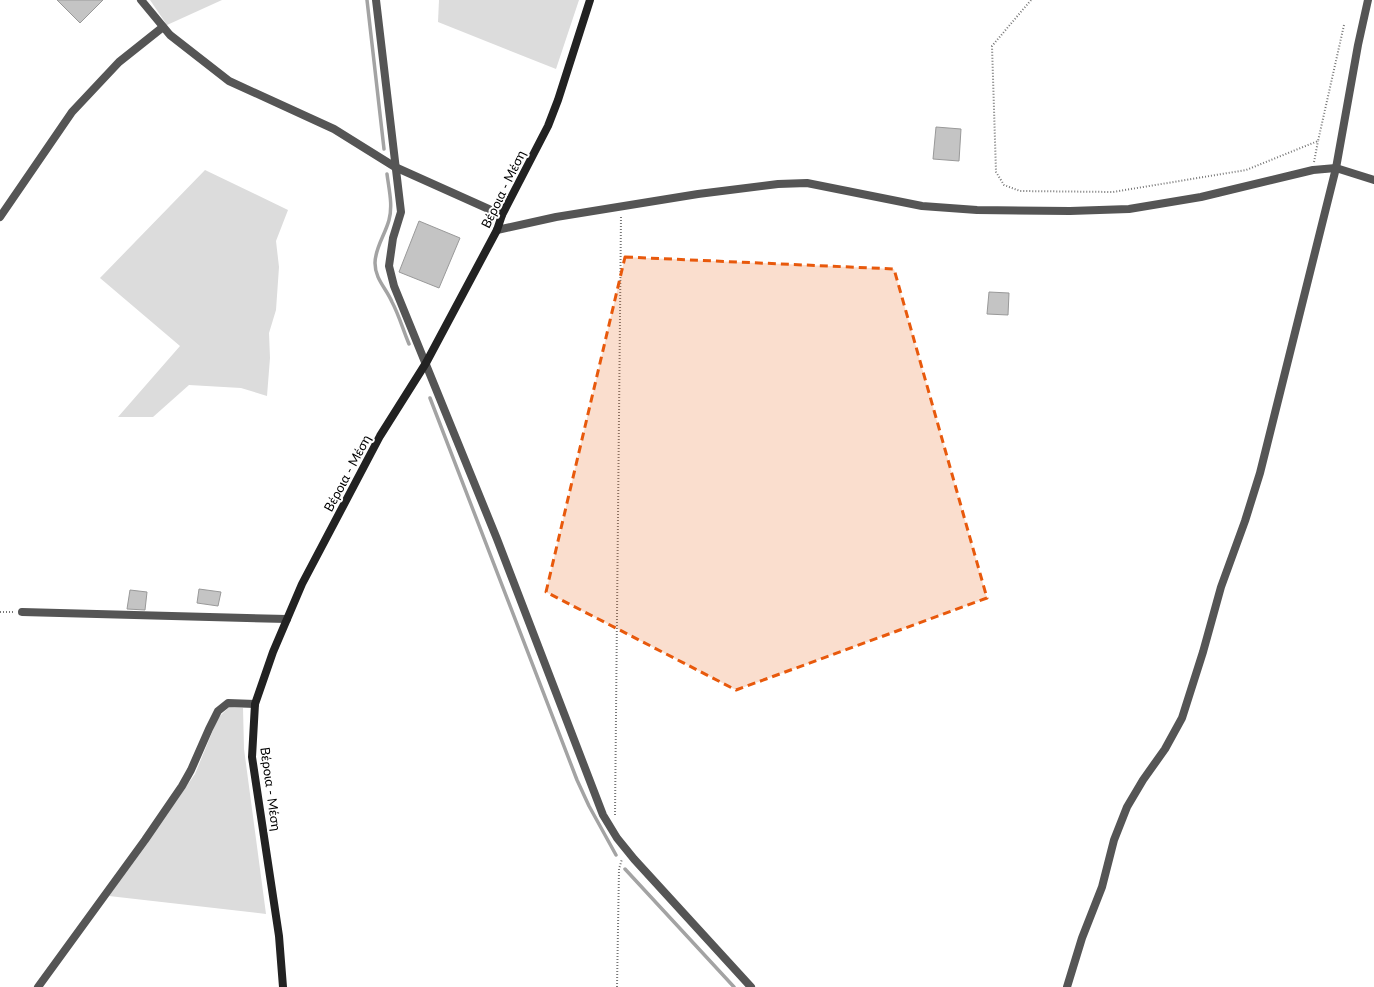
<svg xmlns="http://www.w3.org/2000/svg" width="1374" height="987" viewBox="0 0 1374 987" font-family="Lato,sans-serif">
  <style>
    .green { fill: #dcdcdc }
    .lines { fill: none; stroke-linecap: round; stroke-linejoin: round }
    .stream { stroke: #a3a3a3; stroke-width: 3.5 }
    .building { fill: #c4c4c4; stroke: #999 }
    .path { stroke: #777; stroke-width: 2; stroke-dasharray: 1 2; stroke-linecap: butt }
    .street { stroke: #555; stroke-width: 8 }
    .secondary { stroke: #222; stroke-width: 8 }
    .marked { fill: #e8590c; fill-opacity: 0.2; stroke: #e8590c; stroke-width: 3; stroke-dasharray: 8 5; stroke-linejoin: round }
    .labels { text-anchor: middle; stroke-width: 4; stroke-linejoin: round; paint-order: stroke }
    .street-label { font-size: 13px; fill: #000; stroke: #fff }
  </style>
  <rect width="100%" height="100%" fill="#fff"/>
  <g class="green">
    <polygon points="150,0 222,0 167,25"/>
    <polygon points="439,0 579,0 556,69 438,22"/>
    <polygon points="205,170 288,210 276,241 279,267 276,310 269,333 270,358 267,396 241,388 189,385 153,417 118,417 180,346 100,278"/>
    <polygon points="229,707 243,708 244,749 266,914 109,896 195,774 218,718"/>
  </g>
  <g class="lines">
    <g class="stream">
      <polyline points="367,0 384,149"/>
      <path d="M 387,174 C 389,190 393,205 389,220 C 385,235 375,248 375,263 C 375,279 386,288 392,302 C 399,315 403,330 409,344"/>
      <polyline points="430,398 577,780 589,806 616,855"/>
      <polyline points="625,869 734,987"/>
    </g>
  </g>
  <g class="building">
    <polygon points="57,0 103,0 80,23"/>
    <polygon points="936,127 961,129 959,161 933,159"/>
    <polygon points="419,221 460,238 439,288 399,272"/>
    <polygon points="989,292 1009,293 1008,315 987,314"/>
    <polygon points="199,589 221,592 218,606 197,603"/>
    <polygon points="130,590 147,592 145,610 127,609"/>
  </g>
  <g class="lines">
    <g class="path">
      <polyline points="1031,0 992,46 996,172 1004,185 1020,191 1113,192 1246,170 1318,141 1344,25"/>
      <polyline points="1314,162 1318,141"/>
      <polyline points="0,612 13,612"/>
      <polyline points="615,815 621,216"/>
      <polyline points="617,987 619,869 622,859"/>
    </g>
    <g class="street">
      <polyline points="141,0 170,35 229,81 334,129 395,167 502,215"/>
      <polyline points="376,0 401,212 393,238 389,266 394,286 497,539 603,815 617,838 634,859 751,987"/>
      <polyline points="0,217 72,112 119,62 163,27"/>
      <polyline points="497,230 556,217 698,194 778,184 807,183 922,206 977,210 1070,211 1129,209 1201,197 1313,170 1336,168 1374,180"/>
      <polyline points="22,612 287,619"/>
      <polyline points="38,987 145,840 182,786 191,770 209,729 218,711 228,703 255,704"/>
      <polyline points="1067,987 1082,938 1102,887 1114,840 1127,807 1143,780 1165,749 1182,718 1203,652 1221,587 1245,521 1260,473 1336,168 1358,45 1368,0"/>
    </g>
    <polyline class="secondary" points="283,987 279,936 252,757 255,704 273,652 302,584 380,436 426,363 497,230 502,215 548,126 558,100 590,0"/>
  </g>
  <path class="marked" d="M 625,257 L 894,269 L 987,598 L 736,690 L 546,592 Z"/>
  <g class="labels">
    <g class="street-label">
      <text transform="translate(503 189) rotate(-64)" y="5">Βέροια - Μέση</text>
      <text transform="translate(347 473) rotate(-62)" y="5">Βέροια - Μέση</text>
      <text transform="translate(271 789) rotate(82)" y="5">Βέροια - Μέση</text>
    </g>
  </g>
</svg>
